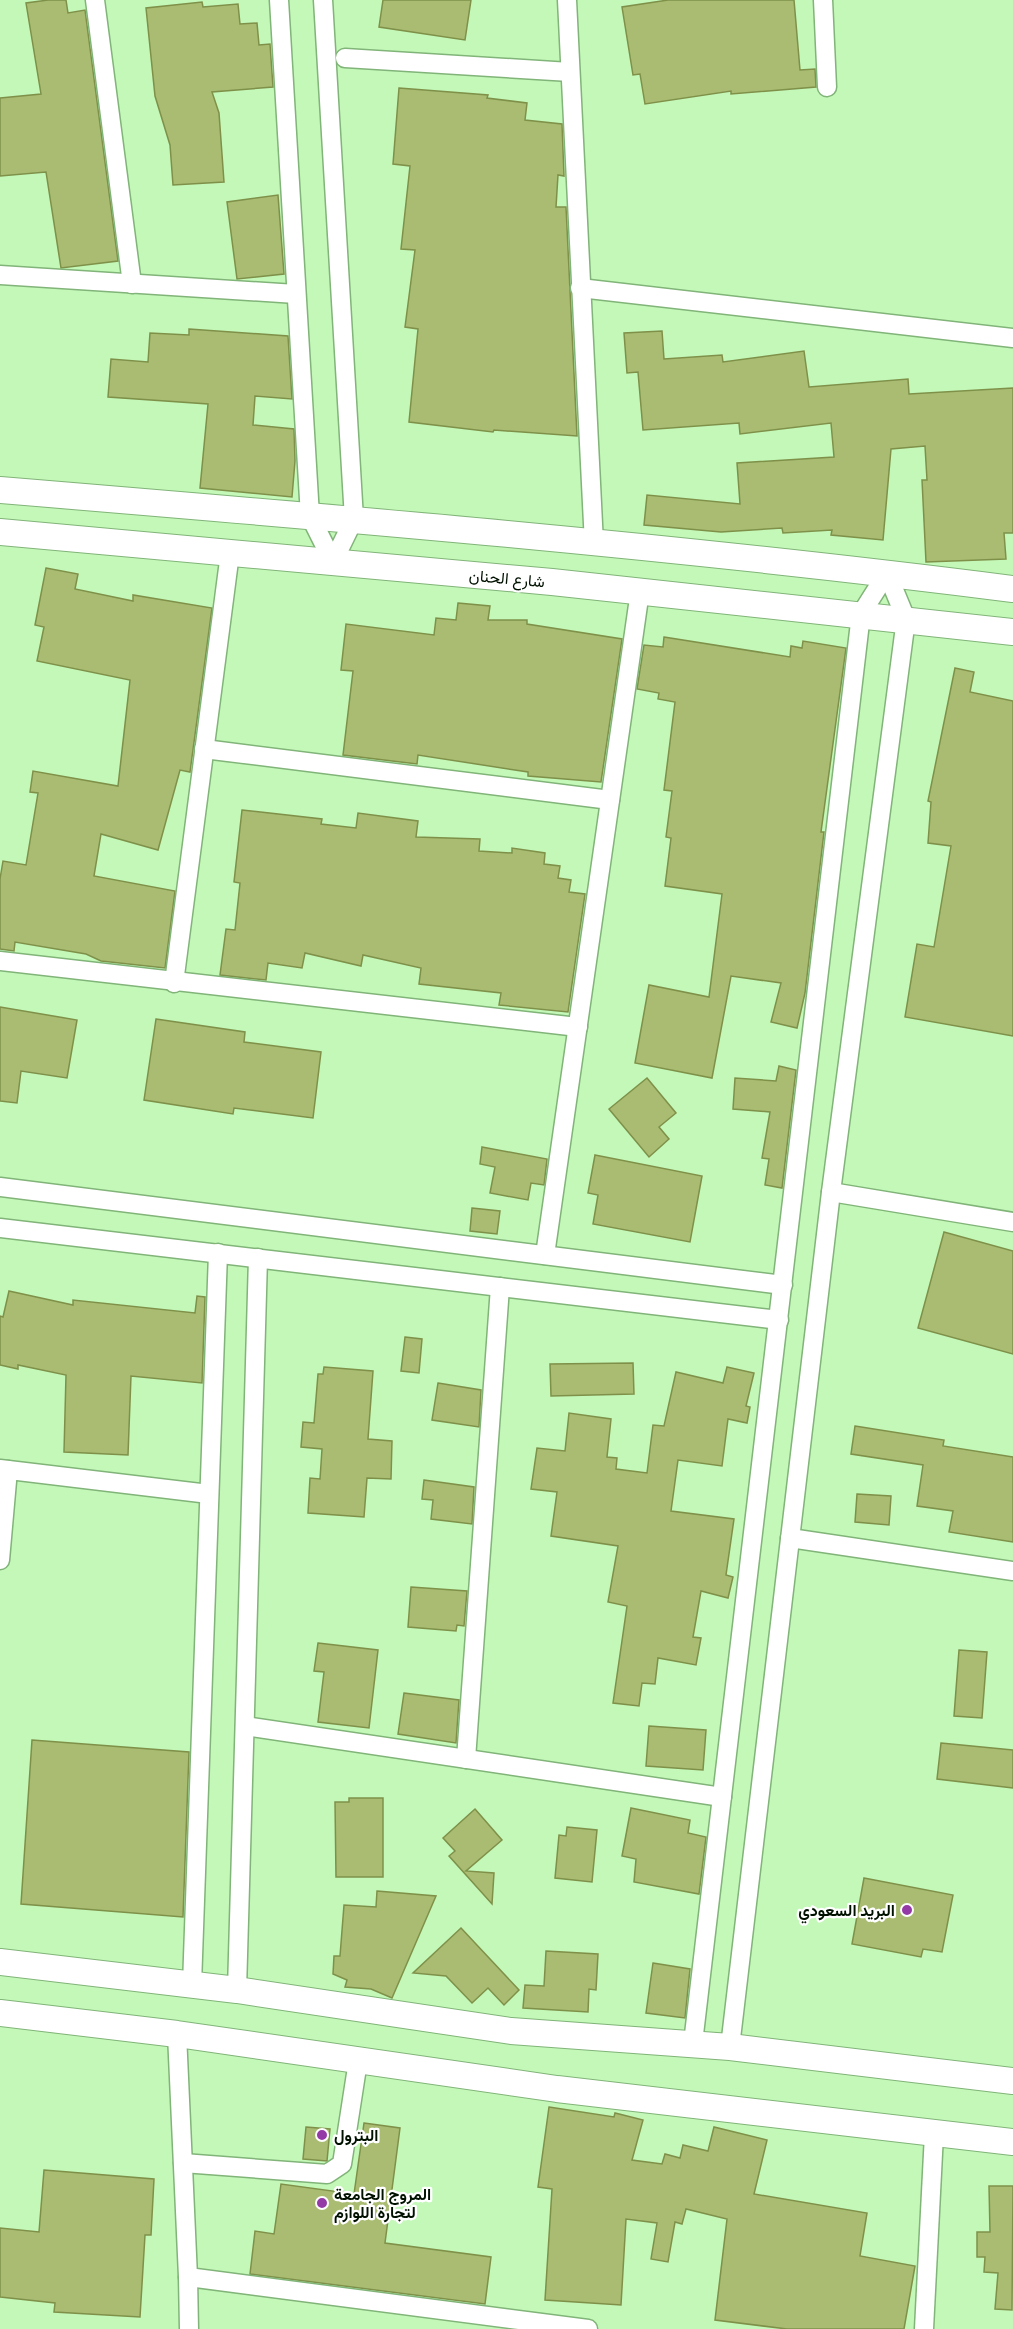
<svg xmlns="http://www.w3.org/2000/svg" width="1013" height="2329" viewBox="0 0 1013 2329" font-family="'Fira Sans',Vazirmatn,sans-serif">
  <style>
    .building { fill: #a9bc72; stroke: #7f9149; stroke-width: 1.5 }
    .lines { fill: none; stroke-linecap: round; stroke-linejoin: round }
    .street-casing { stroke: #81b478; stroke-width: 21 }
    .secondary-casing { stroke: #81b478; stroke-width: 28 }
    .street { stroke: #fff; stroke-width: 18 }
    .secondary { stroke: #fff; stroke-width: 26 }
    .poi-dot { fill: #943aa6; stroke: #fff; stroke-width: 2 }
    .labels { text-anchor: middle; stroke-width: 4.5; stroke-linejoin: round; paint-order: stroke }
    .street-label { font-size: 16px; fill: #011100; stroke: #fff }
    .poi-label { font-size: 16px; font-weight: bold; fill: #011100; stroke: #fff; text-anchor: start }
  </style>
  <rect width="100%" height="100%" fill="#c3f8b9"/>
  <g class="building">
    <polygon points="48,0 66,0 68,13 85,10 118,261 61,268 46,172 0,176 0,98 41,94 26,3"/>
    <polygon points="383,0 471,0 465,40 379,27"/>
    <polygon points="668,0 794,0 800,70 815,69 816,87 731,94 731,91 645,104 640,74 633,75 622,7"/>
    <polygon points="202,2 203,7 238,4 240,24 257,23 259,45 270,44 273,87 212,92 219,113 224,182 173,185 170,145 155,96 146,8"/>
    <polygon points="399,88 488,95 487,98 527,103 525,120 562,124 564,176 558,175 556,207 566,207 577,436 494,430 493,432 409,422 418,329 405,327 415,250 401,249 410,166 393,164"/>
    <polygon points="278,195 284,274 237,279 227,202"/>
    <polygon points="189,329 288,336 292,399 255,396 253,425 294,429 295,461 292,497 200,488 208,404 108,397 111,359 148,362 150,333 189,335"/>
    <polygon points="662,331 664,359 722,355 723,362 804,351 809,387 908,379 909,394 1013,388 1013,533 1004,533 1006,559 926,562 922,480 927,480 925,446 891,449 883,540 831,535 832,530 783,533 782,528 721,532 644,525 647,495 740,504 737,463 834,457 831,423 740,434 739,423 643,430 638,372 627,373 624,333"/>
    <polygon points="46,568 78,574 75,589 133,601 133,595 212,608 190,772 180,770 158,850 101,834 94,876 175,891 165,968 101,961 86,954 15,942 14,951 0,949 0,879 3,861 26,865 38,793 30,792 33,771 118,786 130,680 37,661 44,627 35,625"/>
    <polygon points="458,603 490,606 488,620 527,620 527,624 622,639 601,782 528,776 528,772 418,755 417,764 343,755 353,671 341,670 346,624 434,635 436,618 456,620"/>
    <polygon points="664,637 790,657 791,646 802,648 803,641 846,648 821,832 824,832 805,993 797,1028 771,1022 781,983 731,976 712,1078 635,1063 649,985 709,997 722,894 665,886 671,838 666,837 672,791 664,790 675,702 658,699 659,693 637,689 644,645 663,647"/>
    <polygon points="955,668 974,672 970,692 1013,701 1013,1036 905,1017 917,944 934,947 951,846 928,843 931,802 928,801"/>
    <polygon points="242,810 322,819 321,824 356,828 358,813 418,821 416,837 480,839 479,851 512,853 512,848 545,853 544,864 560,866 558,878 571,880 569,892 585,894 568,1012 499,1005 501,993 419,984 421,968 363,955 361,966 305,953 302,968 268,963 266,980 220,975 226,929 235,930 240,883 234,882"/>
    <polygon points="0,1007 77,1020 67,1078 21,1071 17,1103 0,1101"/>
    <polygon points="156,1019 245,1032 244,1042 321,1052 313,1118 234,1108 233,1114 144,1100"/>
    <polygon points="779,1066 796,1070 782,1188 765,1185 769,1159 762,1158 770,1112 733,1109 735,1078 776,1081"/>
    <polygon points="647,1078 676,1113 659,1127 669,1139 649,1157 609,1109"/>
    <polygon points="482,1147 547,1159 544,1185 531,1183 528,1200 490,1193 495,1167 480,1164"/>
    <polygon points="595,1155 702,1176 690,1242 593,1224 598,1195 588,1193"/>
    <polygon points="472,1208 500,1211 497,1234 470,1231"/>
    <polygon points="944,1232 1013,1251 1013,1354 918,1328"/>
    <polygon points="9,1291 73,1305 73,1300 195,1313 197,1296 205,1297 202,1383 131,1376 128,1455 64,1452 66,1375 18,1365 18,1369 0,1365 0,1316 3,1317"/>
    <polygon points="405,1337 422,1339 419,1373 401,1371"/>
    <polygon points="633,1363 634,1394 551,1396 550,1364"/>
    <polygon points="324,1367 373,1371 368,1439 392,1441 391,1479 367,1478 364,1517 308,1513 310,1478 320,1479 322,1449 301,1447 303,1422 314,1423 318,1374 323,1374"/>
    <polygon points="727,1367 754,1373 746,1406 750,1407 747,1423 728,1419 722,1466 678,1460 671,1511 734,1519 726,1575 733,1577 728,1598 701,1591 693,1637 701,1638 696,1665 658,1658 655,1684 642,1683 639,1706 613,1703 627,1606 608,1602 618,1546 551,1536 557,1492 531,1489 537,1448 565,1451 569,1413 611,1419 607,1457 617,1458 616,1469 647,1473 653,1425 664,1426 676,1372 723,1383"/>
    <polygon points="438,1383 481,1390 479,1427 432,1420"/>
    <polygon points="855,1426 944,1440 943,1446 1013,1457 1013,1542 949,1532 953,1511 917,1506 923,1465 851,1454"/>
    <polygon points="424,1480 474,1487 472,1524 431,1519 433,1500 422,1499"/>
    <polygon points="857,1494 891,1496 889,1525 855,1522"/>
    <polygon points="411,1587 467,1591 464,1626 457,1625 456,1631 408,1627"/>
    <polygon points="318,1643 378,1650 369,1728 318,1722 324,1672 314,1671"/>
    <polygon points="959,1650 987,1652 982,1718 954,1716"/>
    <polygon points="404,1693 459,1700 456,1743 398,1734"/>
    <polygon points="649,1726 706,1730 703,1770 646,1766"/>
    <polygon points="32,1740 189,1752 183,1917 21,1904"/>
    <polygon points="941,1743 1013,1750 1013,1788 937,1779"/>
    <polygon points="349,1798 383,1798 383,1877 336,1877 335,1802 349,1802"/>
    <polygon points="631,1808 690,1820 688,1833 706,1837 699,1894 634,1882 636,1859 622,1856"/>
    <polygon points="475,1809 502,1840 466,1871 494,1873 492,1904 449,1856 455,1851 443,1838"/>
    <polygon points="567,1827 597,1830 592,1882 555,1878 559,1835 566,1836"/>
    <polygon points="864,1878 953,1895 942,1952 923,1949 921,1957 852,1944"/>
    <polygon points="377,1891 436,1896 392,1998 371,1989 345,1987 347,1980 333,1974 334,1956 340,1956 344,1905 376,1907"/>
    <polygon points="461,1928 519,1990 504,2005 488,1988 472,2003 446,1976 413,1973"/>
    <polygon points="546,1951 598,1954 596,1990 589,1989 588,2012 523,2008 525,1985 544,1986"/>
    <polygon points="653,1963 690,1969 685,2018 646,2013"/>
    <polygon points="549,2107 614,2117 615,2113 643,2120 632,2160 662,2164 665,2154 680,2158 683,2145 708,2151 714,2127 767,2140 754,2194 867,2213 860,2256 915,2266 904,2329 787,2329 715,2320 727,2219 686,2209 682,2224 675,2222 668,2262 651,2259 657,2223 626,2219 621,2305 545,2300 552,2189 538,2187"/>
    <polygon points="364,2123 400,2128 385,2243 491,2257 485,2304 250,2274 255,2231 274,2234 281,2184 354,2194"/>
    <polygon points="306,2127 330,2129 327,2161 303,2159"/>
    <polygon points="44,2170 154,2179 151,2235 145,2235 140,2317 54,2312 55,2303 0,2297 0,2228 39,2232"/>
    <polygon points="989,2186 1013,2186 1012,2310 995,2309 998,2273 984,2272 985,2257 977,2257 977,2232 990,2232"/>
  </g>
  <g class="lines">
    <g class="street-casing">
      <g id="street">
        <polyline points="95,0 132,284"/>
        <polyline points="279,0 310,516 333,562"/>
        <polyline points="323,0 354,519 333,562"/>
        <polyline points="567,0 594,544"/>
        <polyline points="823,0 827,87"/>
        <polyline points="345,58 570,72"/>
        <polyline points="0,275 296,294"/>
        <polyline points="580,288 1013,338"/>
        <polyline points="204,749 610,800"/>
        <polyline points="0,961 578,1027"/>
        <polyline points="174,983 230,553"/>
        <polyline points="0,1187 783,1285"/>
        <polyline points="831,1192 1013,1222"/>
        <polyline points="0,1228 779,1320"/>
        <polyline points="545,1255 640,591"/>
        <polyline points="0,1469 209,1494"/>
        <polyline points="790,1538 1013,1571"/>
        <polyline points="0,1560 8,1470"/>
        <polyline points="245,1726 722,1797"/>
        <polyline points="466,1759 500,1287"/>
        <polyline points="192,1985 218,1253"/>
        <polyline points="237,1990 258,1258"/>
        <polyline points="177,2034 188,2277 588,2329"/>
        <polyline points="693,2043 861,614 887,573"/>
        <polyline points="730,2047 831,1192 906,619 887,573"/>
        <polyline points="183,2163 327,2174 342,2164 358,2061"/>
        <polyline points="188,2277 189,2329"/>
        <polyline points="924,2329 934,2134"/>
      </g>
    </g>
    <g class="secondary-casing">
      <g id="secondary">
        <path d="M 0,490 C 338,518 676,546 1013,589"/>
        <polyline points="0,532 552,582 1013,632"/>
        <polyline points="0,1962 237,1990 511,2031 730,2047 1013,2081"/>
        <polyline points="0,2013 177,2034 557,2089 1013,2142"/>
      </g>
    </g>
    <use href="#street" class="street"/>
    <use href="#secondary" class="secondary"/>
  </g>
  <g class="poi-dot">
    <circle cx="907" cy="1910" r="6"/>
    <circle cx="322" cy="2135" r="6"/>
    <circle cx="322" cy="2203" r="6"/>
  </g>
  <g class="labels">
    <g class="street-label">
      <text transform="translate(507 578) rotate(5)" y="6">شارع الحنان</text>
    </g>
    <g class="poi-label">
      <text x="895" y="1916" text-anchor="end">البريد السعودي</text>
      <text x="334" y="2141">البترول</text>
      <text x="334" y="2200">المروج الجامعة<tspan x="334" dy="18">لتجارة اللوازم</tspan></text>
    </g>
  </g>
</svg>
